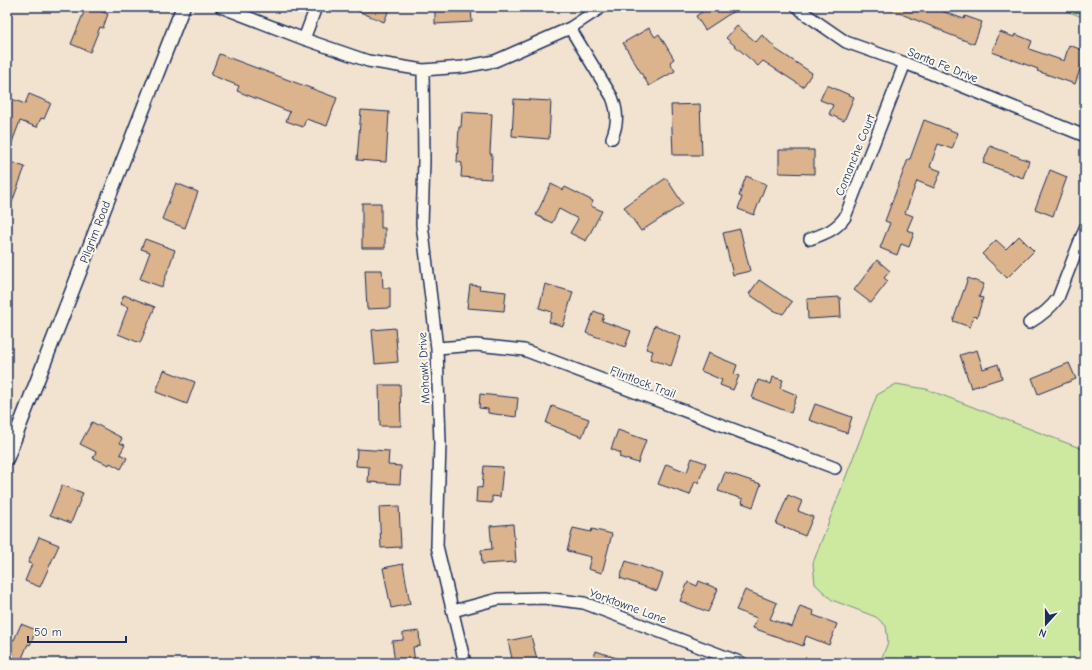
<svg xmlns="http://www.w3.org/2000/svg" width="1092" height="670" font-family="'Comic Neue',sans-serif">
<rect width="100%" height="100%" fill="#f1e3cf"/>
<filter id="ink" filterUnits="userSpaceOnUse"><feTurbulence type="fractalNoise" baseFrequency=".025" numOctaves="2"/><feDisplacementMap in="SourceGraphic" scale="8" xChannelSelector="R" yChannelSelector="G"/><feConvolveMatrix kernelMatrix="1 2 1 2 8 2 1 2 1" color-interpolation-filters="sRGB"/></filter>
<g filter="url(#ink)">
<path fill="#cde89f" stroke="#748c7e" d="M1056,7h29v11z
M896,384l30,5 159,61v213h-205l8,-21 -2,-16 -10,-9 -44,-17 -17,-16 -2,-21 64,-168z"/>
<path fill="#dbb38c" stroke="#1b2f5e" d="M86,7h4l18,7 -5,14 -3,-1 -10,25 -19,-8z
M348,7h42l-6,15z
M435,7h36l1,15 -37,2z
M709,7h31l-35,23 -9,-14z
M884,7h46l34,12 1,-3 17,6 -8,22 -31,-12v-1z
M737,26l19,16 6,-7 13,12 -1,1 38,25 -9,14 -40,-26 -5,5 -32,-28z
M649,28l6,9 4,-3 15,25 -4,3 5,9 -26,15 -26,-43z
M1000,32l14,5 1,-3 17,7 -3,8 35,12 5,-16 16,6v4l-10,29 -38,-13 1,-2 -46,-17z
M219,54l118,44 -10,28 -21,-7 -3,8 -17,-6 4,-9 -53,-21 2,-5 -28,-11z
M827,85l27,12 -10,24 -15,-7 4,-9 -13,-5z
M29,94l22,9 -7,16 -3,-1 -4,9 -17,-6 -12,32h-1v-41l5,-13 13,5z
M514,99l37,2 -2,38 -37,-3z
M700,104l2,51h-29l-2,-50z
M361,110l28,2 -3,50 -29,-2z
M462,112l30,2 -2,40h2l-1,25 -30,-2 1,-14 -5,-1 2,-35h2z
M924,120l34,13 -6,16 -14,-5 -8,23 11,4 -7,17 -17,-7 -12,32 8,3 -6,14 7,3 -5,14 -8,-3 -4,11 -17,-7 10,-25 -5,-2 10,-27 13,-35h2z
M990,146l39,15 -6,17 -40,-15z
M779,150h35v24l-35,-1z
M7,161l18,6 -17,46h-1z
M1050,170l17,7 -14,39 -18,-7z
M746,176l20,8 -12,31 -16,-6 4,-12 -3,-1z
M666,178l17,26 -42,27 -17,-24z
M176,183l22,9 -13,36 -23,-9z
M551,184l12,6 2,-3 28,14 -2,5 11,5 -16,30 -16,-8 8,-14 -19,-10 -7,14 -16,-8z
M362,203h19v25h4v20h-23z
M740,229l10,42 -17,4 -10,-42z
M1019,236l15,15 -27,27 -25,-24 14,-14 10,9z
M145,239l30,11 -13,37 -22,-8 10,-27 -9,-3z
M877,260l13,11 -6,7 4,3 -17,22 -17,-13z
M365,270h17l1,18h7v20l-23,1z
M968,278l16,6 -5,13 4,1 -6,19 -3,-1 -4,11 -17,-6z
M759,280l33,22 -9,12 -11,-4 -23,-16z
M545,284l28,8 -10,34 -14,-4 3,-10 -13,-4z
M470,285l10,1 -1,3 27,3 -2,19 -37,-3z
M124,295l31,12 -15,36 -22,-9 10,-27 -8,-3z
M840,297l1,20 -33,2 -1,-20z
M594,311l10,4 -2,6 29,10 -6,16 -39,-14z
M655,325l26,12 -10,29 -21,-7 3,-8 -7,-2z
M395,328l3,34 -23,2 -3,-34z
M977,350l6,19 15,-5 4,14 -31,10 -11,-33z
M708,353l29,12 -3,9 5,2 -6,14 -13,-5 2,-5 -21,-9z
M1069,363l7,16 -38,15 -6,-16z
M164,370l31,12 -8,22 -31,-12z
M773,377l10,3 -3,8 17,7 -6,18 -39,-15 6,-18 13,4z
M379,385h21l1,41h-21z
M480,394l38,4 -2,19 -28,-4v-4l-9,-1z
M815,404l37,13 -5,16 -38,-13z
M552,406l37,13 -7,18 -36,-14z
M92,422l30,16 -2,5 5,2 -5,9 7,4 -6,11 -11,-6 -1,2 -16,-7 3,-6 -16,-8z
M618,430l28,10 -8,23 -19,-6 2,-4 -10,-4z
M357,449l32,2 -1,14 13,1 -1,18 -32,-2 1,-15 -13,-1z
M692,458l14,5 -8,20 -3,-2 -5,14 -32,-11 8,-20 21,8z
M484,466l19,1 -3,30 -8,-1v7l-16,-1 1,-15 5,1z
M725,472l36,12 -8,23 -11,-4 1,-4 -25,-8z
M62,485l21,8 -12,30 -21,-8z
M788,495l14,6 -4,10 15,6 -8,19 -29,-12z
M399,506l2,41 -20,1 -2,-41z
M513,524l3,38 -34,2 -1,-14 11,-1 -2,-23z
M573,528l18,4 1,-3 20,5 -10,39 -14,-4 3,-12 -24,-6z
M39,537l20,8 -19,42 -15,-6 7,-17 -4,-1z
M626,561l37,13 -6,17 -37,-13z
M403,564l7,40 -19,4 -8,-40z
M699,581l19,8 -10,23 -28,-11 8,-19 9,4z
M745,590l32,13 -7,16 22,8 8,-21 14,5 -1,4 24,9 -8,21 -23,-9 -3,10 -50,-18 4,-10 -21,-8z
M21,624l15,6 -6,15 -2,-1 -8,19h-13v-25l7,2z
M419,631l1,15 -7,1 2,16h-20l-3,-22 11,-1v-7z
M531,636l7,27h-25l-5,-22z
M596,651l29,10 -1,2h-32z"/>
<g fill="none" stroke-linecap="round" stroke-linejoin="round">
<defs>
<path id="minor" d="M221,7l83,32 64,22 55,9 40,-3 32,-6 75,-33 32,-21
M798,7l6,6 42,29 59,21 180,73
M570,28l42,69c6,15 6,26 0,41
M304,39l12,-32
M423,70l1,91 -2,63 15,124 3,95 -3,103 28,117
M810,239c14,-5 26,-9 35,-22l60,-154
M1029,323c12,-7 21,-14 29,-25l27,-70
M437,348l39,-3 48,5 311,118
M453,611l45,-12 46,-1 40,5 158,60"/>
<path id="tertiary" d="M7,458l176,-451"/>
</defs>
<use href="#minor" stroke="#1b2f5e" stroke-width="14"/>
<use href="#tertiary" stroke="#1b2f5e" stroke-width="16"/>
<use href="#minor" stroke="#fbf7ec" stroke-width="11"/>
<use href="#tertiary" stroke="#fbf7ec" stroke-width="13"/>
</g>
</g>
<g text-anchor="middle" dominant-baseline="central" stroke-width="4" stroke-linejoin="round" paint-order="stroke">
<g font-size="12" fill="#1b2f5e" stroke="#fbf7ec">
<text transform="translate(943 65) rotate(22)">Santa Fe Drive</text>
<text transform="translate(855 155) rotate(-68)">Comanche Court</text>
<text transform="translate(95 232) rotate(-69)">Pilgrim Road</text>
<text transform="translate(424 368) rotate(-93)">Mohawk Drive</text>
<text transform="translate(643 382) rotate(21)">Flintlock Trail</text>
<text transform="translate(628 606) rotate(20)">Yorktowne Lane</text>
</g>
</g>
<rect width="1092" height="670" fill="none" stroke="#fbf7ec" stroke-width="24"/>
<rect x="12" y="12" width="1068" height="646" fill="none" stroke="#1b2f5e" stroke-width="1.5" filter="url(#ink)"/>
<g transform="translate(1046 624) rotate(201)" stroke="#fbf7ec" stroke-width="3" paint-order="stroke">
<path d="M0-3L7 15L0 10L-7 15Z" fill="#1b2f5e"/>
<text y="-6" font-size="11" font-weight="bold" text-anchor="middle" fill="#1b2f5e">N</text>
</g>
<path d="M28 636v6h98v-6" fill="none" stroke="#1b2f5e" stroke-width="2"/>
<text x="34" y="636" font-size="12" fill="#1b2f5e" stroke="#fbf7ec" stroke-width="3" paint-order="stroke">50 m</text>
</svg>
